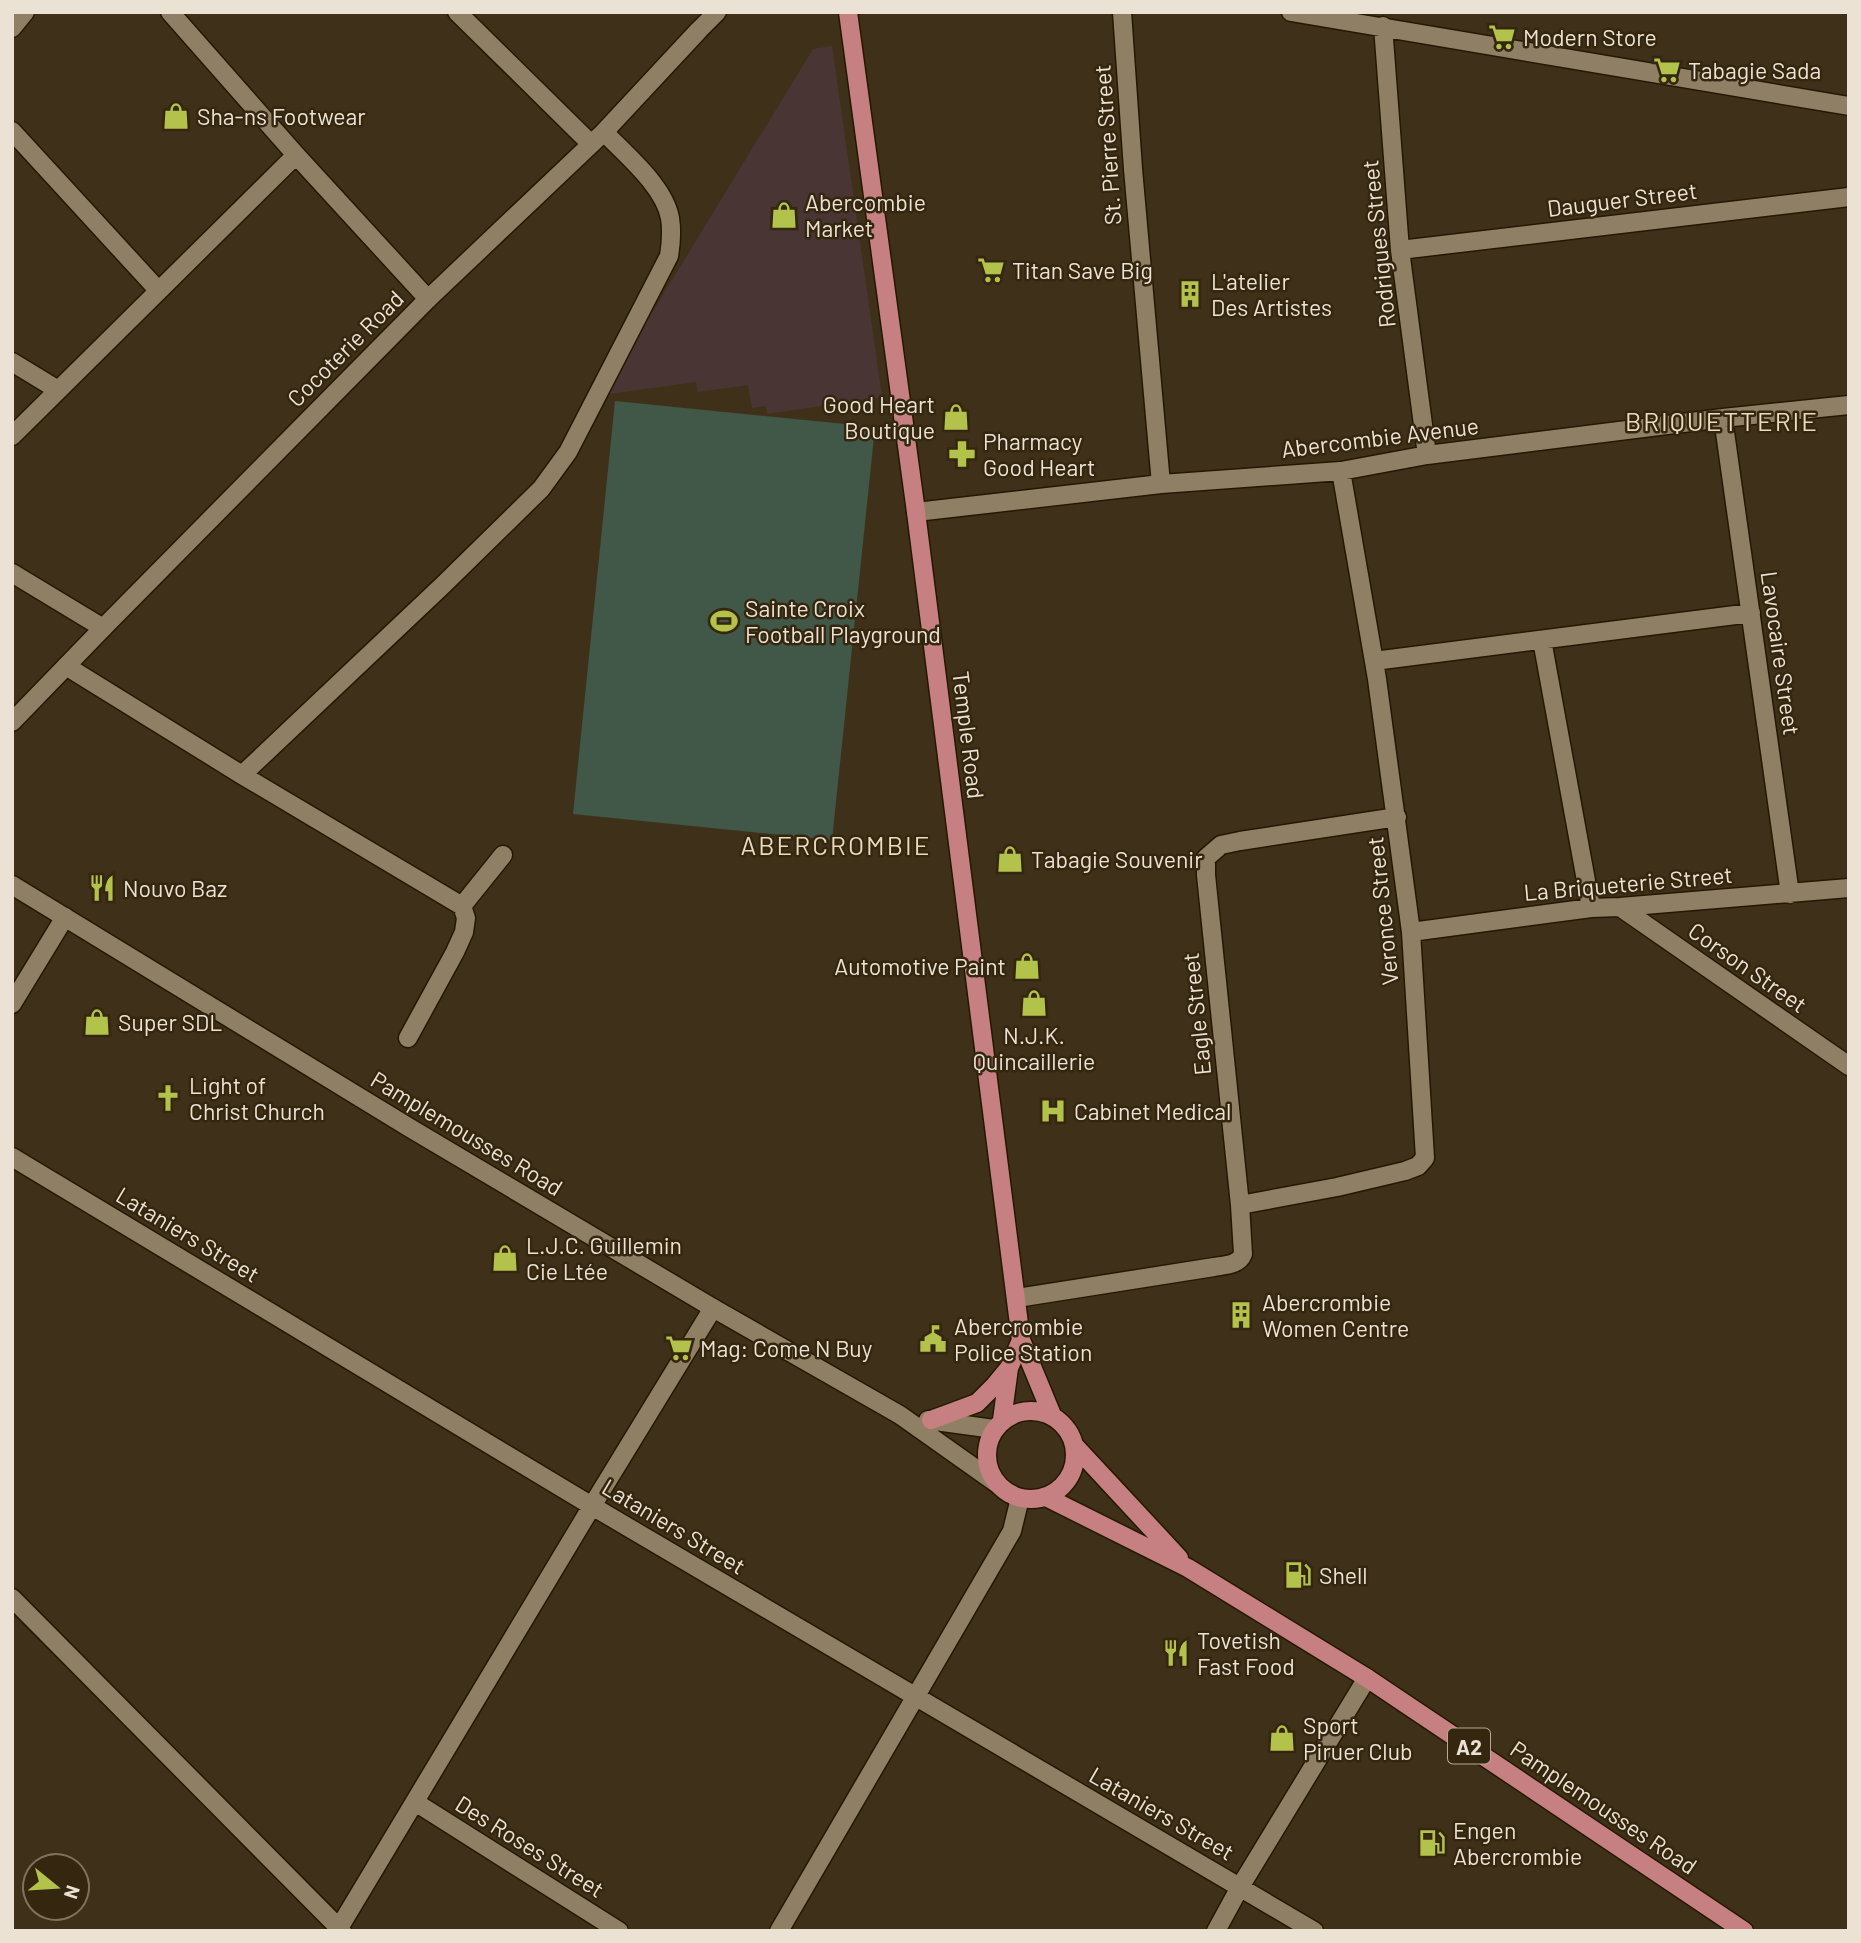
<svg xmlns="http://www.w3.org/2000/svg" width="1861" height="1943" font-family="Barlow,sans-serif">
<rect width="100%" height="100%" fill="#3f3119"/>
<path fill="#4a3535" d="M832,46l50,351 -115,17 -1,-8 -14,2 -4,-23 -50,7 -2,-10 -94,13 211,-346z"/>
<path fill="#415848" d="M615,401l260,26 -43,413 -259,-26z"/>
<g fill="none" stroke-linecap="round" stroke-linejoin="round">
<defs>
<path id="minor" d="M170,12l126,143 132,144
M457,12l134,132
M1122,12l11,157 28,315
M1291,12l558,94
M1383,26l17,224 27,205
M12,28l13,-16
M12,131l146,159
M1400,250l449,-53
M12,362l46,28
M1723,418l67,476
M12,436l284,-281
M916,512l245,-28 180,-13 86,-16 296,-37 126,-13
M12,573l91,55
M1542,640l49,268
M1374,661l377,-48
M66,666l176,109 220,131 4,12 -2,14 -9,20 -47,86
M242,775l200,-189 99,-97 27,-37 101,-196c2,-12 3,-25 1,-38 -6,-32 -44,-63 -66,-86
M462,906l41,-51
M1620,907l229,159
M1411,932l180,-24 29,-1 229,-19
M12,1004l53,-87
M12,1157l580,349 722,425
M1240,1205l97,-18 68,-16 13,-5 7,-8 -14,-226 -34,-253 -36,-208
M1017,1298l197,-31c11,-2 25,-2 29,-13l-3,-49 -34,-330v-17l15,-13 19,-4 157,-24
M12,1598l330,333
M415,1802l204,129
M339,1928l253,-422 121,-198
M779,1931l233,-400 8,-33
M1216,1931l24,-44 127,-209"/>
<path id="tertiary" d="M12,722l91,-94 325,-329 176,-167 95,-102 18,-18"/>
<path id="secondary" d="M12,885l398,243 303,180 187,107 96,68
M928,1420l66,9"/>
<path id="primary" d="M848,12l68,500 105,828 31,75
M987 1455a44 44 0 1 1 88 0a44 44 0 1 1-88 0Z
M931,1420l46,-17 18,-18 14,-17
M1002,1420l7,-52 12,-28
M1075,1446l104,112
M1046,1497l142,71 179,110 377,253"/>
</defs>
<use href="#minor" stroke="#251802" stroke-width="21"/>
<use href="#tertiary" stroke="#251802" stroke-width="21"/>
<use href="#secondary" stroke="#251802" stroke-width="21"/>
<use href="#primary" stroke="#251802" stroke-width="21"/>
<use href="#minor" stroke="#8f7f65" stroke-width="18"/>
<use href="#tertiary" stroke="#8f7f65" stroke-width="18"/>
<use href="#secondary" stroke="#8f7f65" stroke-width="18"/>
<use href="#primary" stroke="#c78081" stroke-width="18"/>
</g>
<defs>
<symbol id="supermarket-bare" viewBox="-9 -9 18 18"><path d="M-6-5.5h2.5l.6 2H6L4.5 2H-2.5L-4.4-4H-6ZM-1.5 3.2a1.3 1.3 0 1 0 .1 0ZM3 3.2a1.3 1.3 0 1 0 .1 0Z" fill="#b3c24b" stroke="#35270f" stroke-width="2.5" paint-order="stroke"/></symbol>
<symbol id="shop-bare" viewBox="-9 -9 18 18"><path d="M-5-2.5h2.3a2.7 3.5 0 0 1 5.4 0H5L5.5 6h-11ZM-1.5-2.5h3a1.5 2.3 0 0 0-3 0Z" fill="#b3c24b" stroke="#35270f" stroke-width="2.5" paint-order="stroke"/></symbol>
<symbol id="building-bare" viewBox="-9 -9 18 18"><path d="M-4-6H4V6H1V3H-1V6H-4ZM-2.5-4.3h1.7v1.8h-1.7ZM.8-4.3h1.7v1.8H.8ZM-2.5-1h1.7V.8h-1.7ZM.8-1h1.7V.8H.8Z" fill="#b3c24b" stroke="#35270f" stroke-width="2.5" paint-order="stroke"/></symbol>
<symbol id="pharmacy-bare" viewBox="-9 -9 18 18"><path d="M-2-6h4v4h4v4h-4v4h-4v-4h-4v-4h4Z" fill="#b3c24b" stroke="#35270f" stroke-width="2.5" paint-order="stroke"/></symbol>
<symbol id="stadium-bare" viewBox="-9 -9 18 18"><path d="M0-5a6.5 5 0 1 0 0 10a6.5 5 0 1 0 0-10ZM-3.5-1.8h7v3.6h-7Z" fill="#b3c24b" stroke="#35270f" stroke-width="2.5" paint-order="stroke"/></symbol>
<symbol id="restaurant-bare" viewBox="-9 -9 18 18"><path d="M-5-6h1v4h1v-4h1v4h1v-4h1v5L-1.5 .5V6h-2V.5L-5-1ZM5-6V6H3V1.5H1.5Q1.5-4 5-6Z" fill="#b3c24b" stroke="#35270f" stroke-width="2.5" paint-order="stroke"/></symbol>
<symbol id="church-bare" viewBox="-9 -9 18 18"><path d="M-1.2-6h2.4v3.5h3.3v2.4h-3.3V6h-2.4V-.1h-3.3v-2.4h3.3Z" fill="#b3c24b" stroke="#35270f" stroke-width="2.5" paint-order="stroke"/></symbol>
<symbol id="hospital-bare" viewBox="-9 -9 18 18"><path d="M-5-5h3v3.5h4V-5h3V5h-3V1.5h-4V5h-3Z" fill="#b3c24b" stroke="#35270f" stroke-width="2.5" paint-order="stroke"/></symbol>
<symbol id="civic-bare" viewBox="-9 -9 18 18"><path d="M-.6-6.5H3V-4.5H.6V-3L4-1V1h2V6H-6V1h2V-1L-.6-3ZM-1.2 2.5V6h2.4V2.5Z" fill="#b3c24b" stroke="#35270f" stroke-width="2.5" paint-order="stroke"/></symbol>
<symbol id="fuel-bare" viewBox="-9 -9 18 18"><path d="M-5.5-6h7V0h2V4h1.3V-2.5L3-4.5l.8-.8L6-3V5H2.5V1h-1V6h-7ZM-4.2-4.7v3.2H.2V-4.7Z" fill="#b3c24b" stroke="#35270f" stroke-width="2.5" paint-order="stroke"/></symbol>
</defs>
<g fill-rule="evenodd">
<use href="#supermarket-bare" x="1483" y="18" width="38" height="38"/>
<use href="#supermarket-bare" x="1648" y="51" width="38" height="38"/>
<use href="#shop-bare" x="157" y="97" width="38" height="38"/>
<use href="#shop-bare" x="765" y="196" width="38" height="38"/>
<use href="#supermarket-bare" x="972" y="251" width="38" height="38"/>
<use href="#building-bare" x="1171" y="275" width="38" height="38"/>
<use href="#shop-bare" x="937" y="398" width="38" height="38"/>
<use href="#pharmacy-bare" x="943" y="435" width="38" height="38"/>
<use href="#stadium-bare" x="705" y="602" width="38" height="38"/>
<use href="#shop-bare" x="991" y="840" width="38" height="38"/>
<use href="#restaurant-bare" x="83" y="869" width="38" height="38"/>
<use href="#shop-bare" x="1008" y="947" width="38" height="38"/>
<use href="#shop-bare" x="1015" y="984" width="38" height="38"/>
<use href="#shop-bare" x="78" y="1003" width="38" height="38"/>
<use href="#church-bare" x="149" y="1079" width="38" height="38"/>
<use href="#hospital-bare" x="1034" y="1092" width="38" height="38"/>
<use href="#shop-bare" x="486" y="1239" width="38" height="38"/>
<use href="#building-bare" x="1222" y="1296" width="38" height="38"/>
<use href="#civic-bare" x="914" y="1320" width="38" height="38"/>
<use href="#supermarket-bare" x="660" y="1329" width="38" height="38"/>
<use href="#fuel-bare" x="1279" y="1556" width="38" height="38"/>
<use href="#restaurant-bare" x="1157" y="1634" width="38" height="38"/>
<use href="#shop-bare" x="1263" y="1719" width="38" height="38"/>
<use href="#fuel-bare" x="1413" y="1824" width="38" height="38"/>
</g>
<g text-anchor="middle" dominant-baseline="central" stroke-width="5" stroke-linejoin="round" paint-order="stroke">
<rect fill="#35270f" stroke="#b4aa99" stroke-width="2" x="1448" y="1728.5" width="42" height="35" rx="5"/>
<g font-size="21" font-weight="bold" fill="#ebe2d4">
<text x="1469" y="1746">A2</text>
</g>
<g font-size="23" fill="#ebe2d4" stroke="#35270f" text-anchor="start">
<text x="1523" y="37">Modern Store</text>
<text x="1688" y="70">Tabagie Sada</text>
<text x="197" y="116">Sha-ns Footwear</text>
<text x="805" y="202">Abercombie<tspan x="805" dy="26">Market</tspan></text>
<text x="1012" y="270">Titan Save Big</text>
<text x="1211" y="281">L'atelier<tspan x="1211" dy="26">Des Artistes</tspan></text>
<text x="935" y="404" text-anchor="end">Good Heart<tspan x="935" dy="26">Boutique</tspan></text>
<text x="983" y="441">Pharmacy<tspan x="983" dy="26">Good Heart</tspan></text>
<text x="745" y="608">Sainte Croix<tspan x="745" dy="26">Football Playground</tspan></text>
<text x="1031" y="859">Tabagie Souvenir</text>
<text x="123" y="888">Nouvo Baz</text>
<text x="1006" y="966" text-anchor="end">Automotive Paint</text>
<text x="118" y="1022">Super SDL</text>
<text x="1034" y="1035" text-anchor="middle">N.J.K.<tspan x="1034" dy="26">Quincaillerie</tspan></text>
<text x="189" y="1085">Light of<tspan x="189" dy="26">Christ Church</tspan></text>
<text x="1074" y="1111">Cabinet Medical</text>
<text x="526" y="1245">L.J.C. Guillemin<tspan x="526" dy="26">Cie Ltée</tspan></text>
<text x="1262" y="1302">Abercrombie<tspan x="1262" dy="26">Women Centre</tspan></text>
<text x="954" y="1326">Abercrombie<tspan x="954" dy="26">Police Station</tspan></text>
<text x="700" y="1348">Mag: Come N Buy</text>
<text x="1319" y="1575">Shell</text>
<text x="1197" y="1640">Tovetish<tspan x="1197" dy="26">Fast Food</tspan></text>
<text x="1303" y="1725">Sport<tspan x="1303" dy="26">Piruer Club</tspan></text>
<text x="1453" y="1830">Engen<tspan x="1453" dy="26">Abercrombie</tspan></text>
</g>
<g font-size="23" fill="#ebe2d4" stroke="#35270f">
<text transform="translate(1107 145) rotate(-94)">St. Pierre Street</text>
<text transform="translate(1622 199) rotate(-7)">Dauguer Street</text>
<text transform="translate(1378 244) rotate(-96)">Rodrigues Street</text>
<text transform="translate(345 348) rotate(-45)">Cocoterie Road</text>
<text transform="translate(1380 437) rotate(-7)">Abercombie Avenue</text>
<text transform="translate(1781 653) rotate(82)">Lavocaire Street</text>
<text transform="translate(969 735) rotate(83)">Temple Road</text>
<text transform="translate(1628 883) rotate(-5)">La Briqueterie Street</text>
<text transform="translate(1382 911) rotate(-96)">Veronce Street</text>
<text transform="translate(1748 967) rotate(35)">Corson Street</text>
<text transform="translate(1196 1014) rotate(-96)">Eagle Street</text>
<text transform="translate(467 1133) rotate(31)">Pamplemousses Road</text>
<text transform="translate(188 1234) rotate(31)">Lataniers Street</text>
<text transform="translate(674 1526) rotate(31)">Lataniers Street</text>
<text transform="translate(1604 1807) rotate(34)">Pamplemousses Road</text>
<text transform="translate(1162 1813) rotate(30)">Lataniers Street</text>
<text transform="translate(530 1846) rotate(32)">Des Roses Street</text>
</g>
<g font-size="26" letter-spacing="2" fill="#ebdabd" stroke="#35270f">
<text x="1722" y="420">BRIQUETTERIE</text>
<text x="836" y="844">ABERCROMBIE</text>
</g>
</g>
<rect width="1861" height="1943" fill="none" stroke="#ebe2d4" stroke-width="28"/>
<g transform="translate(56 1887) rotate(108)"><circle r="33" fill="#35270f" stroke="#7e725e" stroke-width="2"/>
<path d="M0-5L12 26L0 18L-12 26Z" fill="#b3c24b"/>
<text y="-10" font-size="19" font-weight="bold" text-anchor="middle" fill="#ebe2d4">N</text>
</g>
</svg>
